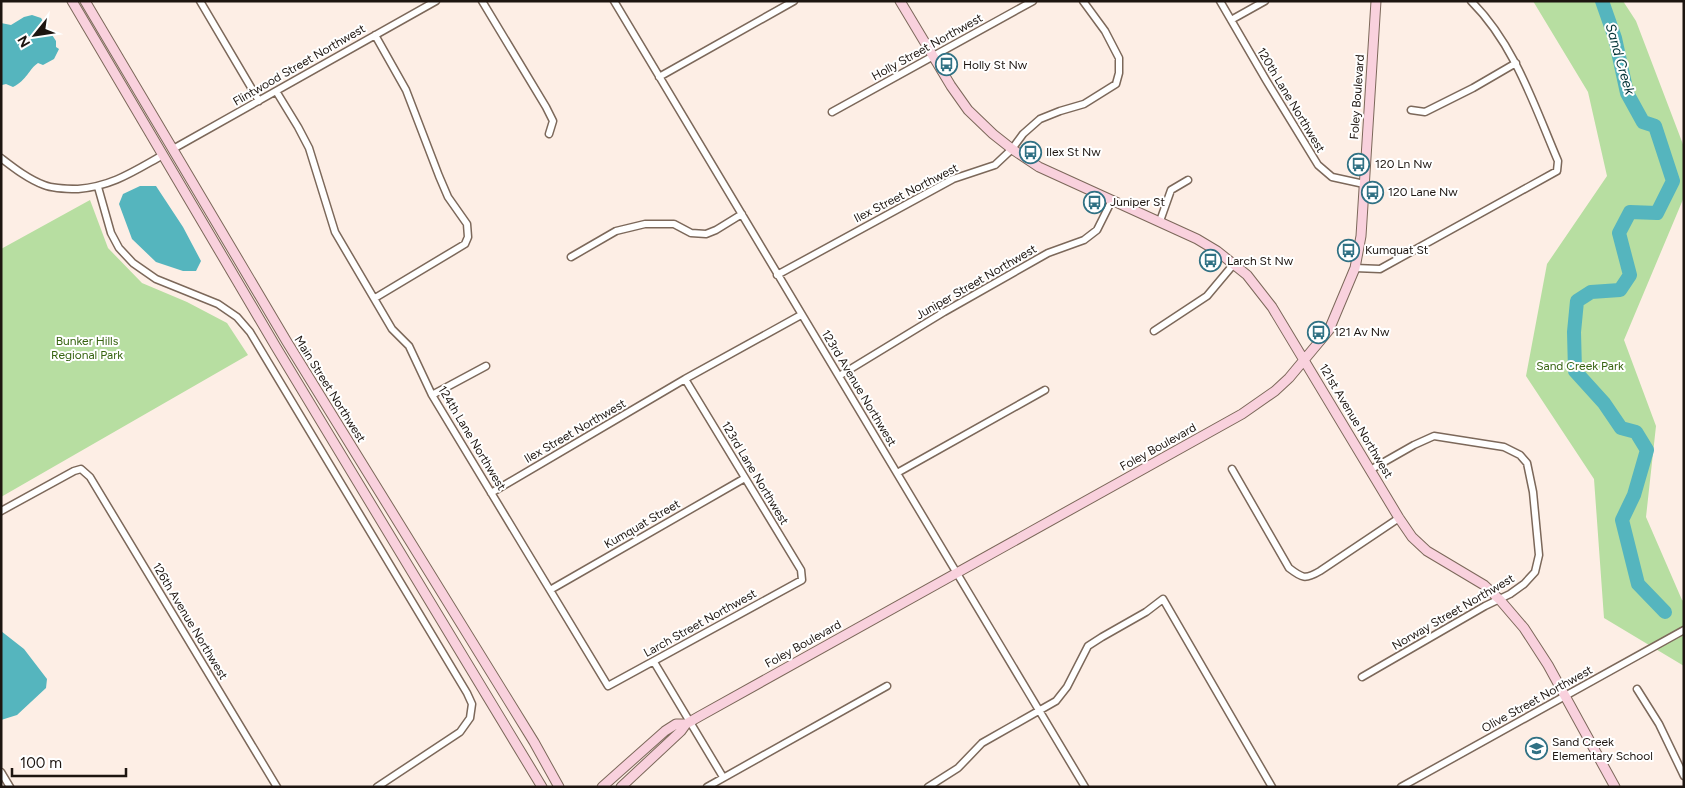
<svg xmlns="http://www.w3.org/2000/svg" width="1685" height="788" font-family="Figtree,sans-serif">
<rect width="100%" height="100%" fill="#fdeee5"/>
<path fill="#b7dea1" d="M1533,1h90l13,20 48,126v50l-60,143 32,86 -10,91 36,83 2,1v65l-80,-48 -10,-139 -68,-103 21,-112 60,-88 -19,-84z
M90,200l18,48 34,35 45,19 40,21 21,32 -247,142v-248z"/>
<path fill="#55b5be" d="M32,15l9,3 15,23v6l3,2 -5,10 -11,6 -5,-2c-9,6 -11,17 -25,24l-7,-3 -4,1 -1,-62 10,2 13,-8z
M140,186h16l27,41 18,34 -5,10h-13l-27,-9 -24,-23 -13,-35 4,-10z
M1,631l23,18 23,30 -1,9 -29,27 -16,5z"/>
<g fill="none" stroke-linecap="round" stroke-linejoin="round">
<path stroke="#55b5be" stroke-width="14" d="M1602,1l13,37 12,55 16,29 12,4 18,55 -16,32 -27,-1 -11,21 11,42 -10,15 -29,2 -14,9 -3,31 1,39 29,32 17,25 15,4 11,18 -13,45 -12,25 16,64 27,28"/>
<defs>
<path id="street" d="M200,1l59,100
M482,1l64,106 7,14 -4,13
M614,1l471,786
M1220,1l46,79 52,85 14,12 32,7
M1231,20l34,-19
M659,77l135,-76
M276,91l22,36 11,21 26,84 57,97 17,17 23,49 176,291 194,-106 -1,-10 -116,-191
M1411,110l14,2 48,-24 43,-25
M832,112l201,-111
M173,149l263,-148
M1,158c13,10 27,21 43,27 10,4 23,4 34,4 35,-3 56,-18 85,-34
M98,187l13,46 8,15 14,15 23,16 62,25 19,13 13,15 217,361 5,11 -2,14 -10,14 -83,55
M1160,221l11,-31 17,-10
M571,257l45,-26 29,-7h29l17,9 15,1 10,-4 26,-16
M1355,268l25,1 177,-98 1,-10c-24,-56 -43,-116 -87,-160
M777,275l176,-96 42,-14 17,-16 11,-15 17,-15 20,-8 24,-7 32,-20 3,-11v-15l-14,-27 -22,-30
M375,298l90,-54 3,-7 -1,-13 -19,-27 -9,-21 -33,-86 -31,-55
M1154,331l53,-35 26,-31
M839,376l105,-64 104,-59 36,-13 13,-10 15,-30
M432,395l54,-29
M1232,469l57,99c13,10 16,12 31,3l79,-53
M897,473l148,-83
M491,493l194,-114 116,-64
M1,511l73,-40 7,-2 9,8 187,310
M550,590l195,-112
M654,662l69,115
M1362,677l123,-71 25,-12 14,-10 11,-12 4,-17 -6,-63 -6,-29 -7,-8 -16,-8 -70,-11 -20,9 -44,25
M1637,689l22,35 25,52
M1,772l9,15
M707,787l180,-101
M928,787l30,-19 24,-25 74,-42 11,-14 21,-41 14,-9 44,-25 17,-13 109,188
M1401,787l283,-157"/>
<path id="secondary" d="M72,1l204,346 266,440
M85,1l202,341 247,400 25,45
M900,1l51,85 17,24 25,24 19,15 27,18 158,72 20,12 30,24 25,32 127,211 13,19 15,14 57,34 16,15 24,28 24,37 67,122
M602,787l63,-56 11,-7h10
M621,787l60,-56 5,-7 14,-8 542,-302 33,-23 14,-13 40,-48 26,-62 6,-32 15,-235"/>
</defs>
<use href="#street" stroke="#7c685a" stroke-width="9"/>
<use href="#secondary" stroke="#7c685a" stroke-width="11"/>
<use href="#street" stroke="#fff" stroke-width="6"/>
<use href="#secondary" stroke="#f9d1dd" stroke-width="9"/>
</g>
<defs>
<symbol id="bus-ring" viewBox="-11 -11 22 22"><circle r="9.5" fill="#fff" stroke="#307184" stroke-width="1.5"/><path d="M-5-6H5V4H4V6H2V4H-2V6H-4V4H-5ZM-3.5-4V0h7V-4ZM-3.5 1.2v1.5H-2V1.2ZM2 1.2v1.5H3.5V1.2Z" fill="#307184"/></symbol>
<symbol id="school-ring" viewBox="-11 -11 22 22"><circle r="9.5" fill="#fff" stroke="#307184" stroke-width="1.5"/><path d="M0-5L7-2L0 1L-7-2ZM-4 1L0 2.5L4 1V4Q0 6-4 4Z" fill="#307184"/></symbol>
</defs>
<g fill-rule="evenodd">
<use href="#bus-ring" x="934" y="52" width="25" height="25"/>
<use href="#bus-ring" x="1018" y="140" width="25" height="25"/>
<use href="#bus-ring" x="1346" y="152" width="25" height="25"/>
<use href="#bus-ring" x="1360" y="180" width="25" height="25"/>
<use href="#bus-ring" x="1082" y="190" width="25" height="25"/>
<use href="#bus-ring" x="1336" y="238" width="25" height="25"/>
<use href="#bus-ring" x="1198" y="248" width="25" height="25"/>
<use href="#bus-ring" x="1306" y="320" width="25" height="25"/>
<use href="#school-ring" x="1524" y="736" width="25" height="25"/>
</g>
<g text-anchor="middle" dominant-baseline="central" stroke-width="4" stroke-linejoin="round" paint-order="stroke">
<g font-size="12" fill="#1d1510" stroke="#fff">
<text transform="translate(927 47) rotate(-29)">Holly Street Northwest</text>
<text transform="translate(299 65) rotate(-30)">Flintwood Street Northwest</text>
<text transform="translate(1357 97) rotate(-86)">Foley Boulevard</text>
<text transform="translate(1291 100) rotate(59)">120th Lane Northwest</text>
<text transform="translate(906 193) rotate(-27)">Ilex Street Northwest</text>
<text transform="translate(976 282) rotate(-30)">Juniper Street Northwest</text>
<text transform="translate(859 388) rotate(59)">123rd Avenue Northwest</text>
<text transform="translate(330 389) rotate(58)">Main Street Northwest</text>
<text transform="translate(1356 421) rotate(59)">121st Avenue Northwest</text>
<text transform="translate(575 431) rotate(-30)">Ilex Street Northwest</text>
<text transform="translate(472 438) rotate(59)">124th Lane Northwest</text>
<text transform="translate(1158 447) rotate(-29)">Foley Boulevard</text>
<text transform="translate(755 473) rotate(59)">123rd Lane Northwest</text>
<text transform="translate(642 524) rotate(-30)">Kumquat Street</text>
<text transform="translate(1453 612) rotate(-30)">Norway Street Northwest</text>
<text transform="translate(190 621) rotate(59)">126th Avenue Northwest</text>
<text transform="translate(700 623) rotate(-29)">Larch Street Northwest</text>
<text transform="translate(803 644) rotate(-29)">Foley Boulevard</text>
<text transform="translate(1537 699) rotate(-29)">Olive Street Northwest</text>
</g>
<g font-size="12" fill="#1d1510" stroke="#fff" text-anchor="start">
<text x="963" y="65">Holly St Nw</text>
<text x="1046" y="152">Ilex St Nw</text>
<text x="1375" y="164">120 Ln Nw</text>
<text x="1388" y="192">120 Lane Nw</text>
<text x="1110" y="202">Juniper St</text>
<text x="1365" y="250">Kumquat St</text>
<text x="1227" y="261">Larch St Nw</text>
<text x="1334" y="332">121 Av Nw</text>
<text x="1552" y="742">Sand Creek<tspan x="1552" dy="14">Elementary School</tspan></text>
</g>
<g font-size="12" fill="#376411" stroke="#fff">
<text x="87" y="341">Bunker Hills<tspan x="87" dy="14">Regional Park</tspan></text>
<text x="1580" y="366">Sand Creek Park</text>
</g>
<g font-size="14" font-style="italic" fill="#023337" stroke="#fff">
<text transform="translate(1620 59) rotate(74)">Sand Creek</text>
</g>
</g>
<rect width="1685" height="788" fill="none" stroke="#1d1510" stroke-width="5"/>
<g transform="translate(35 35) rotate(240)" stroke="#ffffff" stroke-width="4" paint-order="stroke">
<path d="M0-4L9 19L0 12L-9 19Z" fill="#1d1510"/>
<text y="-8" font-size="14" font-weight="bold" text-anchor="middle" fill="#1d1510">N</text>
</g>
<path d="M12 768v8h114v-8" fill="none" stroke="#1d1510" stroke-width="2.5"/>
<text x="20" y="768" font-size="15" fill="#1d1510" stroke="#ffffff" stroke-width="4" paint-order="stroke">100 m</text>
</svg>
